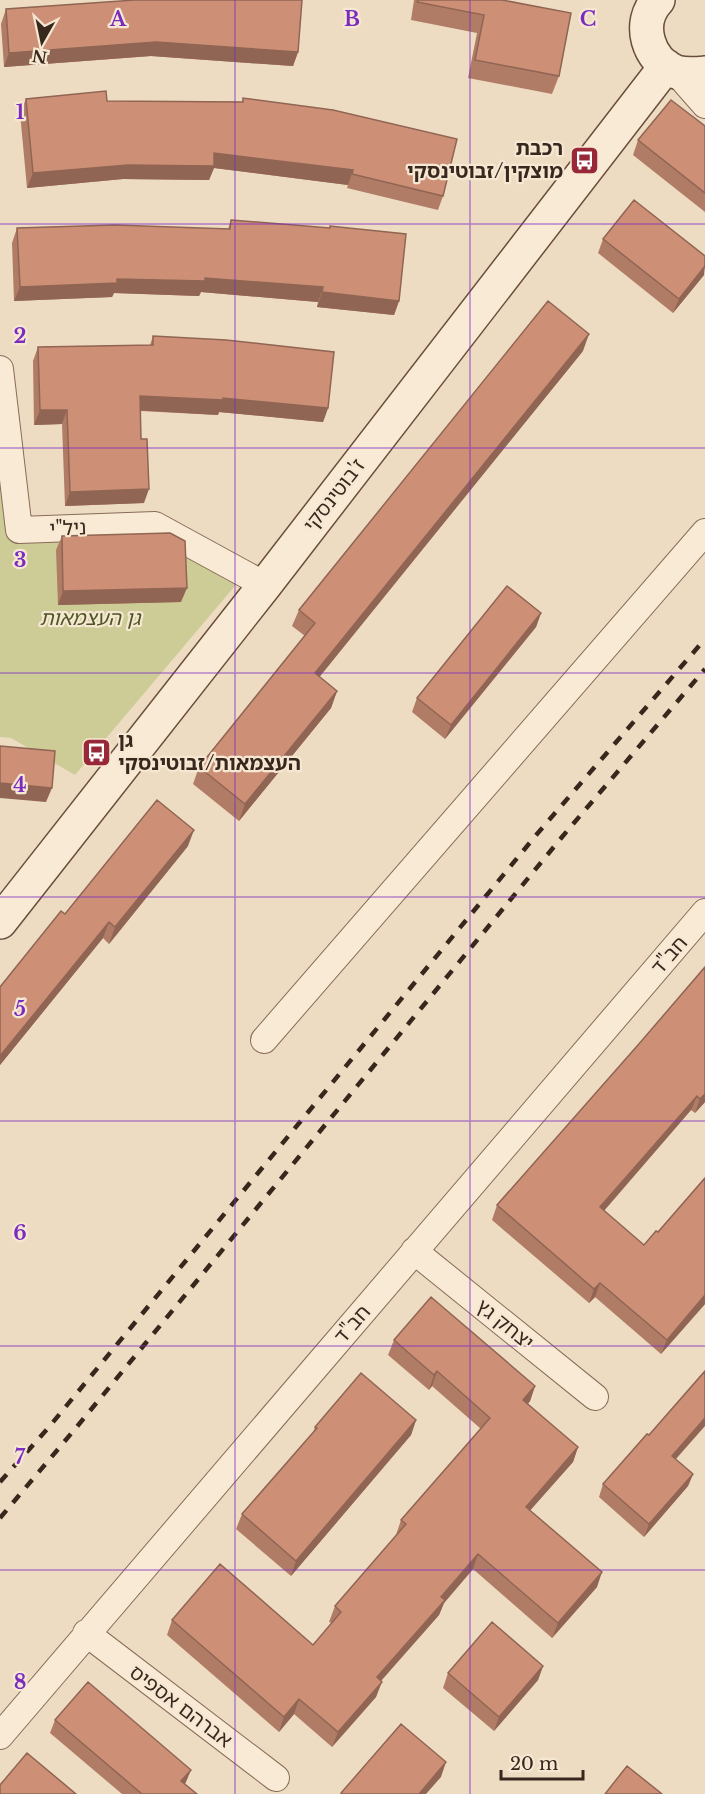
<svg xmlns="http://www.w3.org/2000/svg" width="705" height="1794" font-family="'Libre Baskerville','Noto Sans Hebrew',serif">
<rect width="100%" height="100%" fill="#eedcc2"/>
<path fill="#cdcc96" d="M0,471l19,59 136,-5 90,49 -170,201 -64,-37 -11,-1z"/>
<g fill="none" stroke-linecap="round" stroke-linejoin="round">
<defs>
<path id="street" d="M676,72l29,33
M0,369l19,161 136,-5 110,60
M264,1040l441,-508
M414,1251l181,146
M86,1633l190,145
M0,1736l705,-824"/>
<path id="secondary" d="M658,0c-22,23 -10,61 18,72 10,3 19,2 29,1
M0,922l265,-337 401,-519"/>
</defs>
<use href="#street" stroke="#886c59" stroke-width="28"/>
<use href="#secondary" stroke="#6a4e3c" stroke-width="36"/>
<use href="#street" stroke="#f9ead5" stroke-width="26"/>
<use href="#secondary" stroke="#f9ead5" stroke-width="33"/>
<path stroke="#38271d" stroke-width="4.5" stroke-dasharray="10 10" stroke-linecap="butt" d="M0,1482l49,-55 488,-593 168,-195
M0,1518l75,-89 487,-592 143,-168"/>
</g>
<path fill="#b07c66" d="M414,0h88l57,76 -7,18 -84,-16 9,-45 -66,-13z
M6,9l292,43 -5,14 -142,-10 -147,11 -3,-43z
M243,98l200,98 -5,14 -91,-22 1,-3 -134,-17 -5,12 -86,-1 -96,9 -7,-75 6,-14 81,2 135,1z
M705,126v86l-72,-57 5,-15z
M231,220l98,8 1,-2 69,75 -5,14 -77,-8 1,-5 -117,-10 -2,4 -85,-3 -2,4 -98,4 -2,-58 5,-15 211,1z
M603,239l101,36 -31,38 -75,-60z
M153,336l175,72 -5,14 -104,-10 -1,3 -78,-4 4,92 -79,3 -3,-82 -28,1 -1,-64 5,-14 112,-2z
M583,351l-264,325 18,15 -6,17 -92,113 -46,-37 6,-17 106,-131 -13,-10 7,-16z
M62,536l119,66 -123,3 -2,-55z
M541,613l-5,14 -91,112 -33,-27 5,-14z
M188,846l-79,98 -6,-6 -103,127v-78l65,-73z
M638,1045l67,57 -10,11 -4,-3 -87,101 40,34 14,-13 47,-54v126l-44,50 -66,-57 -6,6 -97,-83 5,-15z
M394,1340l141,46 -5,15 -2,3 50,43 -5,15 -43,48 67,77 -45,51 -79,-69 -29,34 -5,12 -58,66 -5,16 -44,50 -38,-33 -15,18 -112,-97 5,-15 141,25 19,-22 -3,-1 6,-16 62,-71h-1l5,-15 80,-91 -49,-43 -3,4 -41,-35z
M416,1420l-5,15 -120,141 -55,-47 6,-15 71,-81 2,-6z
M676,1459l17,15 -5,12 -44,51 -45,-40 4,-13z
M543,1666l-5,14 -44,51 -51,-43 5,-15z
M55,1720l131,62 -1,2 11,10h-74l-72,-61z"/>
<path fill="#906553" d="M156,42l142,10 -5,14 -142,-10 -147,11 5,-14z
M214,153l139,17 -5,15 -134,-17 -5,12 -86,-1 -96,9 6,-15z
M705,266l-1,9 -31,38 6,-14z
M205,278l118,9 -5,15 -117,-10 -2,4 -85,-3 -2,4 -98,4 6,-14 97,-8z
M322,292l77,9 -5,14 -77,-8z
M589,334l-6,17 -274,339 6,-17z
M140,396l83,2 105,10 -5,14 -104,-10 -1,3 -84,-5z
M40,410h27l-5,14 -28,1z
M149,489l-5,14 -79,3 5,-14z
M187,588l-6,14 -123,3 5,-14z
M541,613l-5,14 -91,112 6,-14z
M337,691l-6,17 -92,113 6,-17z
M0,783l52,5 -6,14 -46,-4z
M194,830l-6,16 -79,98 6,-17z
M109,922l-6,16 -103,127v-9z
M705,1094v8l-10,11 5,-14z
M697,1096l-6,14 -97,112 6,-15z
M600,1283l-5,14 -6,6 5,-14z
M705,1295v9l-44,50 6,-14z
M437,1371l-5,15 -3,4 5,-15z
M535,1386l-5,15 -12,14 5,-15z
M705,1418v8l-37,42 4,-12z
M416,1420l-5,15 -120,141 5,-15z
M578,1447l-5,15 -53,60 6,-15z
M693,1474l-5,12 -44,51 5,-13z
M478,1554l-5,15 -29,34 -5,12 -68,77 6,-15 64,-80z
M602,1572l-5,15 -45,51 6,-15z
M543,1666l-5,14 -44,51 5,-14z
M382,1682l-6,15 -44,50 6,-15z
M299,1699l-5,15 -15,18 5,-15z
M446,1762l-5,15 -15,17h-7z
M191,1770l-5,12 -9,12 4,-13z"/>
<path fill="#cd9077" stroke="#906553" stroke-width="1.5" d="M135,0h167l-4,52 -142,-10 -147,11 -3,-44z
M418,0h84l69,13 -12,63 -84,-16 9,-45 -67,-13z
M106,91l1,10 136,1v-4l90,12 124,29 -14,57 -91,-22 1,-4 -139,-17v13l-86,-1 -95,8 -7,-74z
M671,100l34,26v67l-67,-53z
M634,200l71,56v10l-26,33 -76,-60z
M231,220l99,8v-2l76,8 -7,67 -77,-9 1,-5 -118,-9v3l-88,-2v4l-97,4 -3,-59 98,-3 115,4z
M548,301l41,33 -274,339 22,18 -92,113 -46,-37 116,-144 -16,-13z
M153,336l73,4 108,12 -6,56 -105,-10v2l-83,-4 1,43h6l2,50 -79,3 -3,-82h-27l-2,-63 115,-2z
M170,533l15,8 2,47 -124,3 -1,-55z
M507,586l34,27 -90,112 -34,-27z
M0,746l55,5 -3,37 -52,-5z
M157,800l37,30 -79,97 -6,-5 -109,134v-69l61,-76 4,3z
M705,967v127l-5,5 -3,-3 -97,111 44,38 12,-14 2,1 47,-54v117l-38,45 -67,-57 -6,6 -97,-84 141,-160z
M431,1297l104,89 -12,14 55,47 -52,60 76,65 -44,51 -80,-69 -37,43 4,3 -68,77 5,5 -44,50 -39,-33 -15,18 -112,-97 48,-56 93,81 28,-33 -6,-6 71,-82 -5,-4 89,-102 -53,-47 -3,4 -40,-35z
M705,1371v47l-33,38 21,18 -44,50 -46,-40 44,-50 2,1z
M361,1373l55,47 -120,141 -54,-47 75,-86 -2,-1z
M492,1622l51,44 -44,51 -51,-44z
M88,1682l103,88 -10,11 16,13h-55l-87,-74z
M401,1724l45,38 -27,32h-76l-2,-1z
M27,1753l49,41h-76v-9z
M627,1766l35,28h-57z"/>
<path fill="none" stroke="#7b2cbf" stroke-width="1.5" stroke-opacity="0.55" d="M235,0v1794M470,0v1794M0,224h705M0,448h705M0,673h705M0,897h705M0,1121h705M0,1346h705M0,1570h705"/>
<defs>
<symbol id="bus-square" viewBox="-11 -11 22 22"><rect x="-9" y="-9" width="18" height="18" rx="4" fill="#982837" stroke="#f6e7d2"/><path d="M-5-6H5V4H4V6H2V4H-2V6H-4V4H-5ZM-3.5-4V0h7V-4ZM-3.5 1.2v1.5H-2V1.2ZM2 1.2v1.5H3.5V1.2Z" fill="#fff"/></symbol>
</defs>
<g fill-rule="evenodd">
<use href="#bus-square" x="568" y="144" width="33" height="33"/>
<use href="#bus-square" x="80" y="736" width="33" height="33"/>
</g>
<g text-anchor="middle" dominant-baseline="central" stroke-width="4.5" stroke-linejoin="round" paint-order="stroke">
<g font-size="20" font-weight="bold" fill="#38271d" stroke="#f6e7d2" text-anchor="end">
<text x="563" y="148">רכבת<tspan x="563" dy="23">מוצקין/זבוטינסקי</tspan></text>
<text x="118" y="740" text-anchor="start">גן<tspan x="118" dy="23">העצמאות/זבוטינסקי</tspan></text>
</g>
<g font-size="20" fill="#38271d" stroke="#f6e7d2">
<text transform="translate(334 495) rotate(-52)">ז'בוטינסקי</text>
<text transform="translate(68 528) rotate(-2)">ניל"י</text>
<text transform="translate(669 955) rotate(-49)">חב"ד</text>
<text transform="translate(352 1324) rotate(-49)">חב"ד</text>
<text transform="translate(505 1324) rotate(39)">יצחק גץ</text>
<text transform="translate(181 1706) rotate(37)">אברהם אספיס</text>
</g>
<g font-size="20" font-style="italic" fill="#4e5524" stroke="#f6e7d2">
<text x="90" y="618">גן העצמאות</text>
</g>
</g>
<g font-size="20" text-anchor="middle" font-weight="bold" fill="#7b2cbf" stroke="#f6e7d2" stroke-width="4.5" stroke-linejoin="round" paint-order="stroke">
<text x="118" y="26">A</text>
<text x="352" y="26">B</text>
<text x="588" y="26">C</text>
<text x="20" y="119">1</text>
<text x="20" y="343">2</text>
<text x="20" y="567">3</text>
<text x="20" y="792">4</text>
<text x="20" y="1016">5</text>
<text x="20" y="1240">6</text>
<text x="20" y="1464">7</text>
<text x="20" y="1689">8</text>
</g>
<g transform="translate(42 42) rotate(189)" stroke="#f6e7d2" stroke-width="4.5" paint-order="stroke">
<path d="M0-4.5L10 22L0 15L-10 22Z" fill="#38271d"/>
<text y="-9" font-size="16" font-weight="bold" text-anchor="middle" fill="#38271d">N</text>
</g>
<path d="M501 1770v9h82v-9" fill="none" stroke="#38271d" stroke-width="3"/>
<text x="510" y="1770" font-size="18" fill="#38271d" stroke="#f6e7d2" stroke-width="4.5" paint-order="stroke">20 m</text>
</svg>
